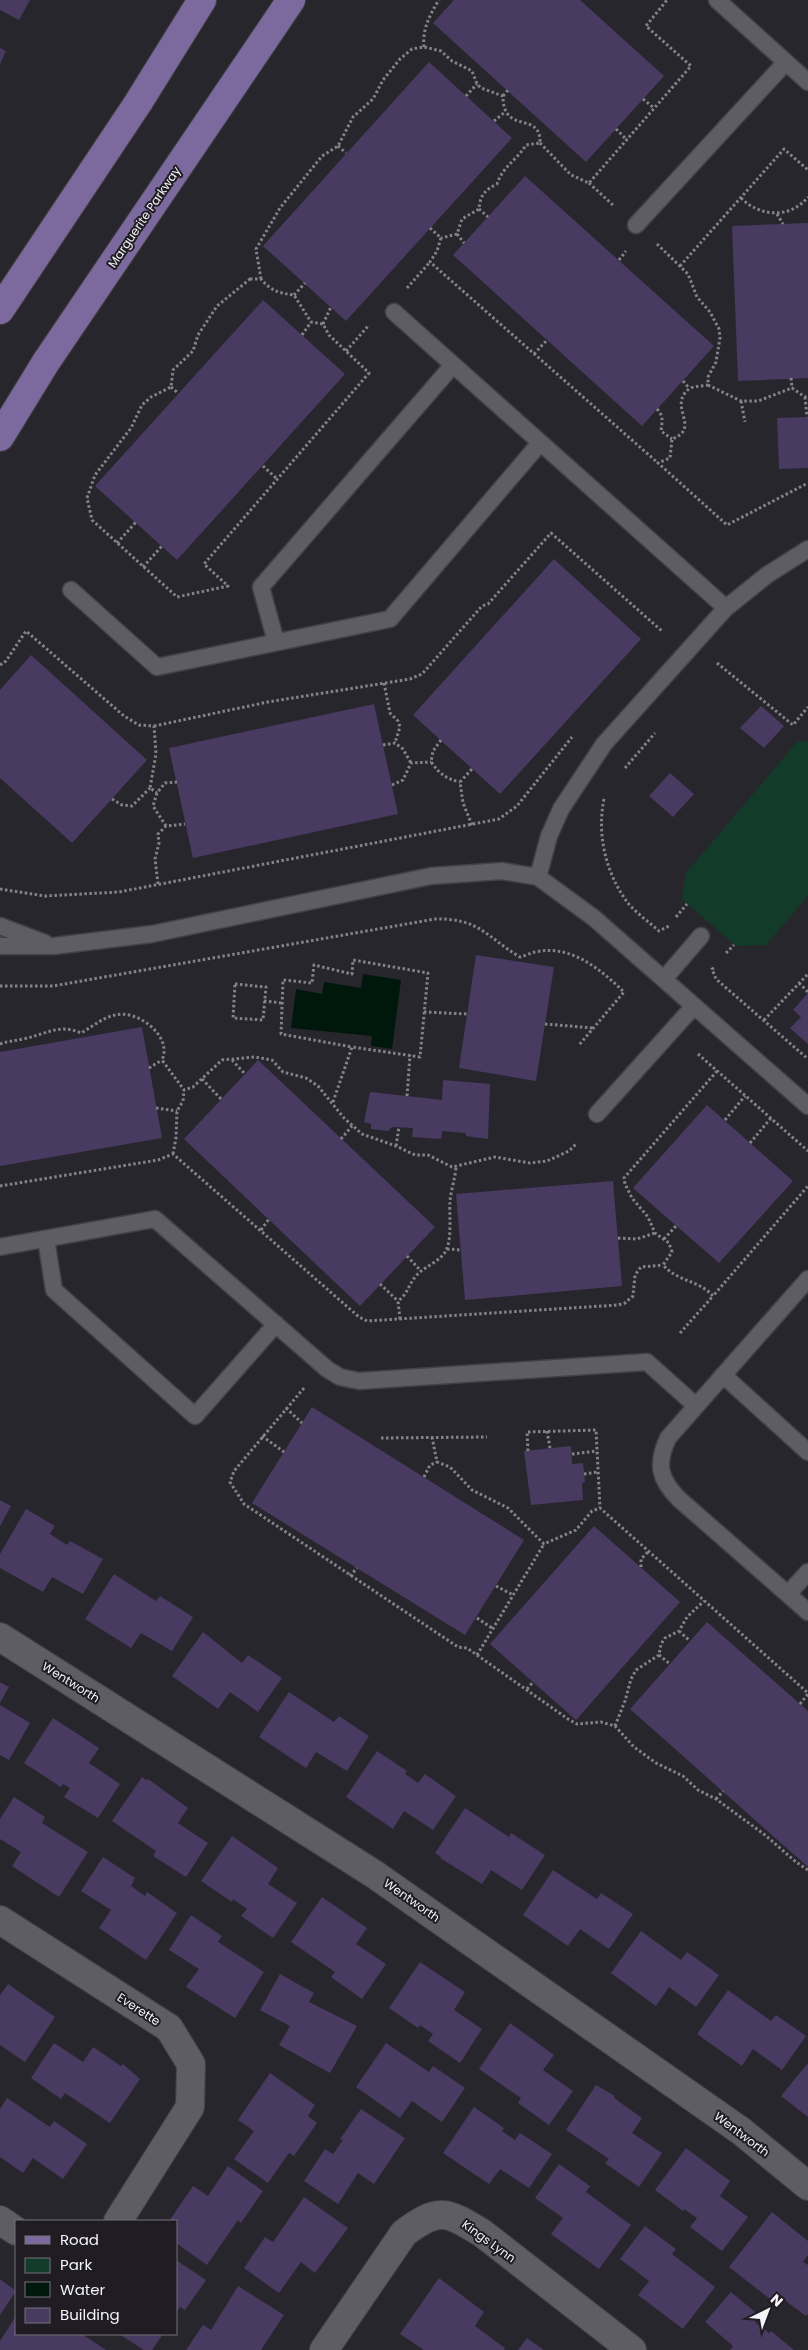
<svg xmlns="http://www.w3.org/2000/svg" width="808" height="2350" font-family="Poppins,sans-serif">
<rect width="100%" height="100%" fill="#28262d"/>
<path fill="#123b2a" d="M808,741v155l-42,49 -30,1 -54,-47 4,-26 111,-131z"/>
<path fill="#00170c" d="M363,974l38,6 -9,69 -21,-3 1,-10 -81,-8 5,-39 26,5 2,-12 37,6z"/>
<path fill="#483a60" d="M0,0h30l-11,20 -19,-10z
M454,0h126l84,76 -78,86 -153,-139z
M0,48l6,3 -6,13z
M429,62l83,76 -166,183 -83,-75z
M525,176l189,170 -72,80 -189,-171z
M808,223v155l-70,3 -6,-155z
M263,300l82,74 -168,186 -82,-74z
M808,417v51l-29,1 -2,-51z
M554,559l87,80 -141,155 -87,-79z
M31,655l116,105 -75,83 -72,-65v-88z
M374,704l24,110 -205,44 -24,-110z
M761,706l23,20 -20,22 -24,-20z
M670,773l24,21 -21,23 -24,-21z
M476,955l78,12 -18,114 -77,-13z
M808,993v51l-18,-16 11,-11 -8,-7z
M142,1027l20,111 -162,28v-114z
M258,1060l177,167 -75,79 -176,-167z
M443,1080l47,4 -2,55 -22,-3v-3l-24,-2 -1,8 -29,-2 1,-9 -21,-1 -4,4 -17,-2v-5l-7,-2 6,-30 72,8z
M707,1105l86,76 -74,82 -86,-75z
M613,1181l9,105 -157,14 -9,-106z
M312,1407l212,133 -59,95 -213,-132z
M571,1446l1,18 11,-1 2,19 -3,1 1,17 -52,5 -7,-54z
M0,1500l11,6 -11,20z
M26,1509l29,17 -5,8 17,11 3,-4 33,18 -20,35 -31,-17 -9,15 -43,-24v-14z
M594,1526l86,76 -104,118 -86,-76z
M114,1574l42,27 4,-5 33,21 -21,34 -31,-18 -10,15 -46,-29z
M707,1622l101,89v156l-178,-158z
M203,1632l39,31 6,-8 34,23 -24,34 -28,-20 -12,17 -46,-33z
M0,1682l9,5 -9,16z
M289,1692l45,30 5,-6 30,20 -22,35 -31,-19 -10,16 -47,-31z
M0,1705l30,18 -21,37 -9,-5z
M53,1718l46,30 -10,15 31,21 -22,34 -34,-21 6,-9 -7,-4 -2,3 -37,-24z
M377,1751l30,20 -2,3 13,9 7,-9 31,22 -23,34 -29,-19 -11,18 -47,-32z
M142,1777l4,3 2,-1 40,29 -10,15 30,20 -22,34 -33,-21 3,-5 -44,-30z
M14,1797l31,20 -3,6 46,29 -29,45 -47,-31 9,-14 -21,-13v-20z
M465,1808l44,29 2,-4 34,22 -23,35 -31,-20 -9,14 -42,-26 1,-1 -6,-4z
M232,1836l46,32 -10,16 29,19 -24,35 -32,-22 6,-7 -14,-10 -1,3 -31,-21z
M103,1857l32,21 -4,8 14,10 2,-4 30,21 -31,47 -47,-32 12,-18 -30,-19z
M553,1870l44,29 4,-6 32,21 -24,35 -29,-20 -12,17 -45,-31z
M322,1897l45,31 -11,16 30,20 -24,35 -31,-22 4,-5 -44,-30z
M191,1915l31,21 -4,6 46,30 -29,46 -49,-31 13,-18 -30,-19z
M641,1931l40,29 6,-8 32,23 -23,32 -27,-20 -13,19 -45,-33z
M420,1962l45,30 -11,18 28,19 -22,34 -32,-22 5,-7 -13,-9 -2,3 -29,-20z
M280,1974l34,19 -5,9 48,24 -27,47 -51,-28 11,-19 -30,-16z
M8,1984l47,33 -30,45 -25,-17v-50z
M728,1990l43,31 5,-6 30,21 -24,34 -29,-21 -11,17 -45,-32z
M510,2023l44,32 -11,15 30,21 -24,34 -31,-22 3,-5 -42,-29z
M54,2043l29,19 10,-15 28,19 2,-2 17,15 -30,44 -45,-30 -4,6 -30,-21z
M386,2043l43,29 4,-6 32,22 -23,34 -30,-21 -12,17 -44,-31z
M808,2063v54l-27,-21z
M270,2073l45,32 -7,11 9,7 -23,33 -5,-3 -21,30 -34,-24 20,-28 -16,-11z
M596,2085l19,11 -1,2 28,20 -10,15 30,20 -23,34 -34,-24 4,-4 -43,-29z
M7,2098l43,29 4,-6 33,23 -24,35 -30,-21 -10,15 -23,-16v-48z
M474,2107l30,21 -2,3 13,9 5,-7 32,21 -23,34 -29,-19 -11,15 -46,-31z
M361,2109l44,29 -31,46 -16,-11 -20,31 -34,-23 21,-32 8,5 10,-14 -3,-1z
M686,2148l44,33 -10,15 28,21 -26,34 -32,-24 7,-9 -13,-9 -1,2 -28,-21z
M559,2164l31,22 -4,6 45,33 -32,44 -48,-35 12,-16 -28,-20z
M228,2166l35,25 -22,32 -3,-3 -31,45 -31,-22v-22h-7l24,-35 15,10z
M304,2197l44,31 -33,45 -14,-11 -22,31 -35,-25 21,-31 8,5z
M772,2212l36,29v14l-5,7 5,3v49l-2,2 -31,-23 -5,6 -41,-32z
M645,2226l31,23 -4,5 43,33 -32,42 -45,-34 11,-14 -29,-22z
M176,2260l30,20 -21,30 -5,-3 -4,6z
M439,2278l45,34 -9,14 30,22 -1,2h-80l-24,-16z
M0,2279l16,12 -16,24z
M238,2286l46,29 -23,35h-75l17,-25 8,5z
M731,2292l29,24 -5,6 14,11 2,-2 23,19h-64l3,-4 -28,-24z
M16,2316v18h66l24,16h-106v-9z
M119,2334h44l-11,16h-8z
M527,2338l17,12h-26z"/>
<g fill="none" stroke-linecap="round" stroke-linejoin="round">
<defs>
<path id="service" d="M717,0l91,82
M636,225l150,-163
M394,312l332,296
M71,590l86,77 233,-48 150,-176
M276,642l-15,-55 192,-222
M538,877l11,-41 12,-27 43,-65 122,-136 41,-33 41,-26
M0,926l45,17
M0,946h54l98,-12 279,-58 71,-5 36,6 56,41 214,188
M664,979l37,-43
M597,1114l97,-108
M46,1239l8,51 141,126 81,-92
M0,1247l155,-28 172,150 13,8 19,4 288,-19 48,43
M808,1279l-140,159c-12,26 -9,41 11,61l129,113
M723,1375l85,77
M788,1594l20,-22"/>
<path id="minor" d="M0,1637l374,237 367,257 67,55
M0,1920l169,108 22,36 -1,43 -72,114
M0,2220l16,11
M324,2350l80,-117c35,-26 42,-22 78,0l150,117"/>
<path id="primary" d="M0,310l138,-207 64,-103
M0,437l46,-75 245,-362"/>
</defs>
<use href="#service" stroke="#434147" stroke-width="19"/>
<use href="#minor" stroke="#434147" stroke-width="30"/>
<use href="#primary" stroke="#434147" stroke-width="30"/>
<path stroke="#858389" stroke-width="3" stroke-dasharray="2.5 2.5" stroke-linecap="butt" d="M424,47c-2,-17 6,-33 15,-47
M466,96l11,-12
M503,96l5,-6
M643,99l11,9
M494,121l11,-9
M616,129l11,11
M540,143l31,32 18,8 102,-117 -45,-40 21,-26
M338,146l8,7
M589,183l25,23
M741,198c19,19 49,21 67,-1
M479,209l9,8
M777,214l6,10
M430,228l11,10
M457,234l7,9
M441,238l-4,13 -7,11 228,201
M657,244l31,30 9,23 13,15 9,17 1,9 -4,24 -8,15v8c-5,1 -15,1 -19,4 -22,17 13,39 -17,50l-2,19 -12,5 69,62 81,-42
M619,260l7,-9
M680,266l104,-117 24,21
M250,279h11c10,12 18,14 33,16l17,27 12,2 6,11 40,38 -165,191 24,22 -51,11 -85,-77 -5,-22 8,-23 36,-47 11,-23 9,-8 20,-10 2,-17 20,-19 5,-16 19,-29z
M261,279l-5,-30 24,-41 42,-52 16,-10 15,-29 20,-18 10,-19 17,-21 12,-10 12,-2 17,4 11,10 20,10 5,13 4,4 22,8c0,40 38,14 37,47l-14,2c-10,16 -23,21 -29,39 -12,6 -17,11 -18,25l-17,10 -5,15 -16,4
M407,288l23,-26
M294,295l11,-12
M323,324l8,-17
M302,335l9,-13
M346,351l23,-26
M534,354l13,-14
M791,378l1,10
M683,381l6,7
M708,385l33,16h17l34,-13 13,9 3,-1
M171,387l7,6
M805,397l2,20
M741,401l4,21
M657,409c7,7 5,13 4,22l11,8
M263,466l14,13
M117,543l19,-21
M143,567l19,-21
M717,663l76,62 15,-18
M0,665l6,-4 20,-30 98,85 15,9 15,1 2,28 -6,34 7,5
M384,683l6,30 8,8 2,6 -5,16
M154,726l114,-24 142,-23 12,-5 60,-68 6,-2 63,-71 112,99
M441,740l-8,11 -2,11c9,12 15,17 29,20
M383,745l12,-2 8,6 8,14
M625,768l30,-35
M392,785l11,-5 8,-17 20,-1
M112,799l10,6 10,1 18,-18
M604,799c-7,34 1,71 21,100 8,12 23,22 34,32l10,-5
M472,825l-9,-22 -3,-21 12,-13
M166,826l-13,-20 4,-13 8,-10 12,-1
M158,884l-3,-25 4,-16 -1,-9 8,-8 19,-2
M0,889l45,7 74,-4 380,-73 18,-13 55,-69
M676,917l11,-13
M726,953l8,-8
M714,968l-2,1 4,10 92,80
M799,983l9,9
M235,984l31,3 -3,33 -30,-2z
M0,986h53l382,-67c45,-1 51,18 85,38 5,-1 10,-4 15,-5 36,-8 65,17 89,40l-45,53
M264,1001l18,2
M424,1012l43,2
M764,1020l44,-46
M545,1024l48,4
M0,1044c8,-3 14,-3 23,-5 21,-4 36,-16 58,-6 11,-6 21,-15 34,-18 22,-6 58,21 47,45l22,30 9,-3 29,-27 33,-3 17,3 11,12 23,6 12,8 26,32 18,16 34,12 19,9h13l24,12 43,-10 35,6 17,-2 22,-10 7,-7
M698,1054l110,97
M232,1060l13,14
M149,1068l13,-8
M717,1071l-93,107 1,6 7,14 16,19 7,16 14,10 3,9 -9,13c15,17 36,15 50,31l95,-110
M202,1079l19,20
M407,1096l3,-41
M333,1102l19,-55 -71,-13 2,-54 29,3 2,-18 38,9 1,-14 75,13 -8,84 -68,-10
M156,1108l21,3
M725,1120l20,-24
M341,1139l11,-13
M750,1143l21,-25
M396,1146l3,-19
M173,1154l3,-16 1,-27 6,-10 1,-11
M0,1186l158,-26 15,-6 186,163 8,4 251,-16 7,-2 8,-7 2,-21 6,-8 22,-2
M261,1230l8,-11
M618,1238l19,1 18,-6
M664,1239l12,-13
M447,1249l14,1
M407,1256l14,15
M380,1284l18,17
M400,1319l-2,-18c10,-7 10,-16 18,-25 8,-10 27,-15 31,-28 5,-13 2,-34 3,-47 1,-11 5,-22 6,-34
M680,1333l33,-37
M304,1388l-70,83 -4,11 14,22 214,143 9,1 101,71 9,5 24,-2 14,4 19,21 22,16 27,13 15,14 18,9 49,36 31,27 12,8
M286,1408l16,15
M547,1431l3,17
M262,1436l22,16
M432,1437l5,25 13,5 22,23 36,18 36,36 32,-14 16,-19 8,-3 208,185
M381,1438l106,-1
M528,1451l-1,-19 69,-2 4,78
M572,1454l25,-3
M584,1474l14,-2
M424,1477l6,-12 7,-3
M641,1567v-8l7,-7
M350,1576l7,-8
M496,1586l17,9
M477,1618l15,10
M679,1631l11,10
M477,1655l67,-111
M659,1655l11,9
M527,1689l6,-7
M800,1704l8,-10
M615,1726l10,-25 6,-22 5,-9 23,-15 2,-11 4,-6 14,-7 8,-14 17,-16
M716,1799l7,-8"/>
<use href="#service" stroke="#5e5c64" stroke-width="16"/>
<use href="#minor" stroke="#5e5c64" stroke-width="28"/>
<use href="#primary" stroke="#7c699d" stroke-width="28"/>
</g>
<g text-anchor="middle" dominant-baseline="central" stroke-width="4" stroke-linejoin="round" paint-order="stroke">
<g font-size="12" fill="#f5f4f8" stroke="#1f1c23">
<text transform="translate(144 217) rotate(-56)">Marguerite Parkway</text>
<text transform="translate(71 1682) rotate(32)">Wentworth</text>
<text transform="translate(412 1900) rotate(35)">Wentworth</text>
<text transform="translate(139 2009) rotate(33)">Everette</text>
<text transform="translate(742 2134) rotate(37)">Wentworth</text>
<text transform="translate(489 2241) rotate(36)">Kings Lynn</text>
</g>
</g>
<rect x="15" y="2220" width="162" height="115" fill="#1f1c23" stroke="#757278"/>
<rect x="25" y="2236" width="25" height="8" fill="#7c699d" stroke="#757278"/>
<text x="60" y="2245" font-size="15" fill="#f5f4f8">Road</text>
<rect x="25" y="2258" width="25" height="15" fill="#123b2a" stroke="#757278"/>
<text x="60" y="2270" font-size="15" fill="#f5f4f8">Park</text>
<rect x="25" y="2282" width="25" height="15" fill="#00170c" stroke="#757278"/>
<text x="60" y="2295" font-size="15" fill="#f5f4f8">Water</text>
<rect x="25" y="2308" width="25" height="15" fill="#483a60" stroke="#757278"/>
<text x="60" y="2320" font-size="15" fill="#f5f4f8">Building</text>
<g transform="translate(768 2310) rotate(42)" stroke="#1f1c23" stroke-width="4" paint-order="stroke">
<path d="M0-4L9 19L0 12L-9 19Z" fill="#f5f4f8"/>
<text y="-8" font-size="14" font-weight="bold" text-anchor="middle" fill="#f5f4f8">N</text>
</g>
</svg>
